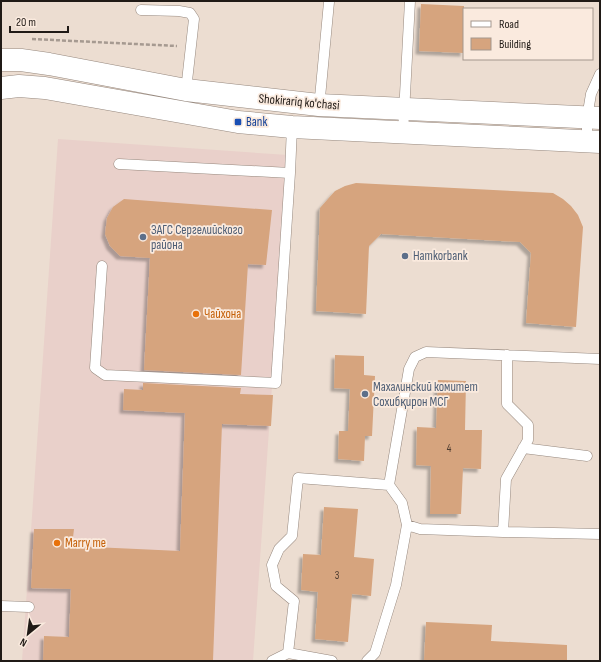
<svg xmlns="http://www.w3.org/2000/svg" width="601" height="662" font-family="'Sofia Sans Condensed',sans-serif">
<defs>
<filter id="shadow"><feDropShadow dx="-3.5" dy="3.5" stdDeviation="1" flood-color="#0004"/></filter>
</defs>
<rect width="100%" height="100%" fill="#ecddd1"/>
<path fill="#e9d0ca" d="M58,139l230,16 -35,506h-231z"/>
<path fill="#d6a47e" filter="url(#shadow)" d="M421,4l43,2v47l-45,-2z
M356,183l197,10 10,6 8,7 7,9 5,12 -7,100 -50,-4 5,-70 -11,-11 -139,-8 -12,12 -3,68 -50,-3 4,-103 15,-17 10,-5z
M124,199l148,11 -6,55 -18,-1 -7,111 -97,-5 6,-112 -30,-2 -10,-10 -5,-12 2,-16 6,-11z
M335,355l29,1v19l11,1 -3,60h-7l-1,25 -26,-2 1,-28h9l2,-42 -16,-1z
M438,380l28,1 -1,49h17l-1,39 -18,-1 -2,46h-31l1,-48 -15,-1 1,-38 19,1z
M143,383l98,5 -1,6 33,1 -2,31 -49,-2 -9,237h-170l1,-25 25,1 2,-48 -40,-1 3,-59h40l-2,17 108,5 5,-138 -62,-3 1,-21 19,1z
M324,507l34,2 -4,48 20,2 -3,37 -19,-2 -4,48 -33,-3 3,-47 -17,-2 2,-36 18,1z
M426,622l66,3 -1,16 76,4v16h-143z"/>
<g fill="none" stroke-linecap="round" stroke-linejoin="round">
<defs>
<path id="lane" d="M141,10l38,1 11,2 4,6 -8,71
M319,108l10,-106
M403,132l7,-131
M587,141v-23l4,-24 9,-20
M119,164l171,9
M102,266l-7,102 10,7 171,8 14,-210 2,-46
M507,355v49l21,21v15l-22,39 -3,53 97,2
M523,448l64,8
M389,485l20,-116 6,-12 11,-5 174,7
M1,606l28,1
M288,653l44,8
M272,661l16,-8 6,-52 -18,-15 -4,-21 7,-16 13,-13 6,-58 91,7 13,18 5,22 13,4 83,3
M367,661l8,-8 21,-68 11,-60"/>
<path id="secondary" d="M1,60h20l28,4 137,26 133,15 281,13
M1,88l18,-2 26,2 193,34 54,5 308,15"/>
</defs>
<use href="#lane" stroke="#96887e" stroke-width="11"/>
<use href="#secondary" stroke="#96887e" stroke-width="23"/>
<path stroke="#a69a91" stroke-width="2.5" stroke-dasharray="4 2" stroke-linecap="butt" d="M32,39l145,7"/>
<use href="#lane" stroke="#fff" stroke-width="10"/>
<use href="#secondary" stroke="#fff" stroke-width="22"/>
</g>
<rect fill="#1a4fb4" stroke="#faeade" stroke-width="1.5" x="234" y="118" width="8" height="8" rx="2"/>
<g fill="#5c6f8a" stroke="#faeade" stroke-width="1.5">
<circle cx="143" cy="237" r="4"/>
<circle cx="405" cy="256" r="4"/>
<circle cx="365" cy="394" r="4"/>
</g>
<g fill="#e8710a" stroke="#faeade" stroke-width="1.5">
<circle cx="196" cy="314" r="4"/>
<circle cx="57" cy="543" r="4"/>
</g>
<g text-anchor="middle" dominant-baseline="central" stroke-width="3.5" stroke-linejoin="round" paint-order="stroke">
<g font-size="11" fill="#4e3c30">
<text x="449" y="448">4</text>
<text x="337" y="575">3</text>
</g>
<g font-size="13" fill="#201a16" stroke="#faeade">
<text transform="translate(299 102) rotate(5)">Shokirariq ko'chasi</text>
</g>
<g font-size="13" fill="#164399" stroke="#faeade" text-anchor="start">
<text x="246" y="122">Bank</text>
</g>
<g font-size="13" fill="#4e5e75" stroke="#faeade" text-anchor="start">
<text x="151" y="230">ЗАГС Сергелийского<tspan x="151" dy="15">района</tspan></text>
<text x="413" y="256">Hamkorbank</text>
<text x="373" y="387">Махалинский комитет<tspan x="373" dy="15">Сохибқирон МСГ</tspan></text>
</g>
<g font-size="13" fill="#c56008" stroke="#faeade" text-anchor="start">
<text x="204" y="314">Чайхона</text>
<text x="65" y="543">Marry me</text>
</g>
</g>
<rect width="601" height="662" fill="none" stroke="#201a16" stroke-width="4"/>
<rect x="463" y="8" width="130" height="52" fill="#faeade" stroke="#a3978e"/>
<rect x="471" y="21" width="20" height="6" fill="#ffffff" stroke="#a3978e"/>
<text x="499" y="28" font-size="12" fill="#201a16">Road</text>
<rect x="471" y="38" width="20" height="12" fill="#d6a47e" stroke="#a3978e"/>
<text x="499" y="48" font-size="12" fill="#201a16">Building</text>
<g transform="translate(28 634) rotate(209)" stroke="#faeade" stroke-width="3" paint-order="stroke">
<path d="M0-3L7 15L0 10L-7 15Z" fill="#201a16"/>
<text y="-6" font-size="11" font-weight="bold" text-anchor="middle" fill="#201a16">N</text>
</g>
<path d="M10 26v6h58v-6" fill="none" stroke="#201a16" stroke-width="2"/>
<text x="16" y="26" font-size="12" fill="#201a16" stroke="#faeade" stroke-width="3" paint-order="stroke">20 m</text>
</svg>
